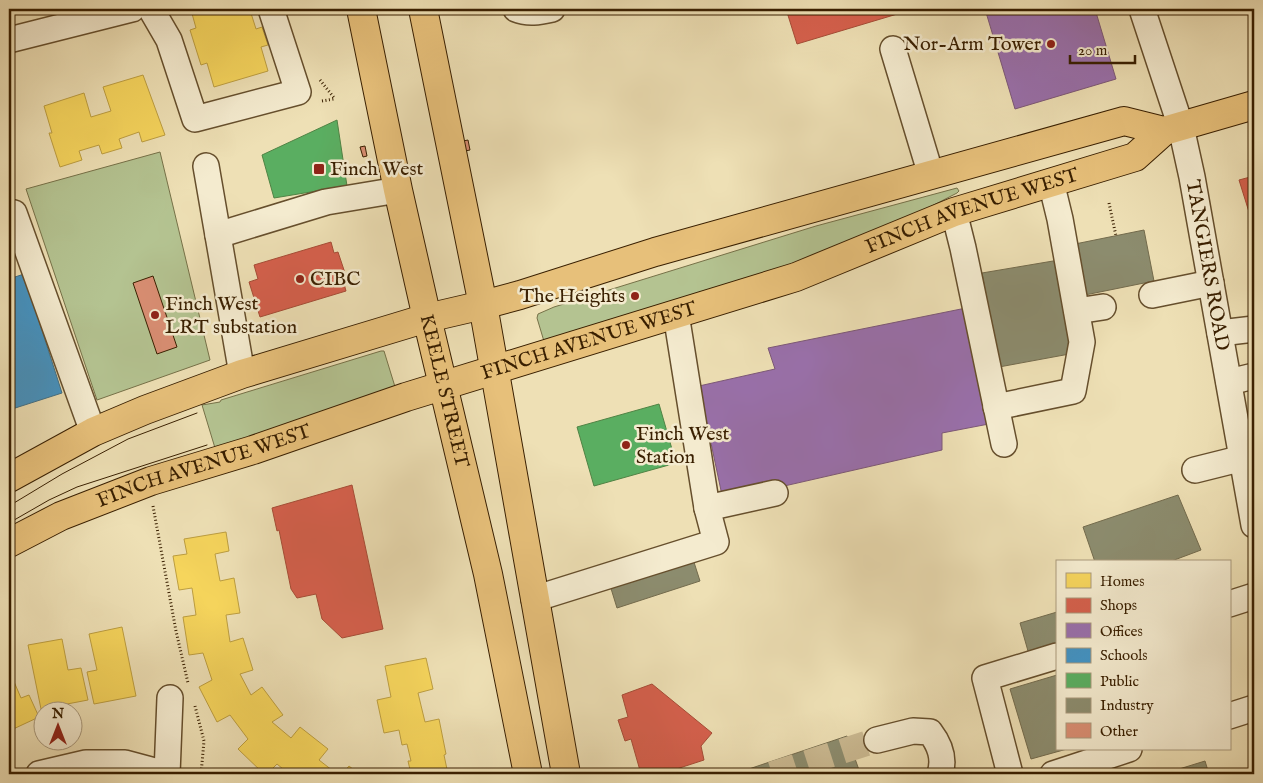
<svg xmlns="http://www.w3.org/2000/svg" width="1263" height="783" font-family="'IM FELL English',serif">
<rect width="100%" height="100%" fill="#eee0b5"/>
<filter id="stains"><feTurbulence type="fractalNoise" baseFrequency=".004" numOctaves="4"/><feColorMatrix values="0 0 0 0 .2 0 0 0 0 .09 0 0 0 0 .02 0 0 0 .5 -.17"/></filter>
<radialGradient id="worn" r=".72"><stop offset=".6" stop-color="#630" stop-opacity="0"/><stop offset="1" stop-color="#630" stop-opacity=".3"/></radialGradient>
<path fill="#b4c391" stroke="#767148" d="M160,152l50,208 -113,40 -71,-211z
M957,188l2,3 -2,2 -72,37 -62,25 -277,93 -9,-30 1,-4 16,-7 262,-81z
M381,351h3l12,39 -181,58 -13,-43 18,-3 1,-2z"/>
<path fill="#f6d55c" stroke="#bd9e40" d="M185,9h68l-3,1 6,19 6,-2 6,18 -7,2 7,24 -54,16 -7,-24 -6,2 -11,-35 6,-2 -5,-18 -5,2z
M143,75l22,60 -23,7 -3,-10 -20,7 3,9 -20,6 -3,-9 -20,6 3,9 -22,7 -11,-34h3l-8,-27 40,-13 7,24 20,-6 -8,-24z
M226,532l3,19 -14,3 5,27 14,-3 6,35 -14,2 4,27 13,-4 10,32 -13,4 11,21 11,-8 21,28 -11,7 19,16 9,-11 28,22 -9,11 18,14h-48l-12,-10 -10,10h-3l-26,-25 10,-10 -18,-24 -13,7 -18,-35 13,-7 -9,-27 -14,2 -6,-38 13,-2 -4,-27 -13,2 -6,-34 14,-2 -3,-15z
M122,627l14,69 -42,8 -7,-32 10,-2 -8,-36z
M62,639l6,31 13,-2 7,32 -47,9 -13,-64z
M426,658l7,31 -15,4 7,29 14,-3 7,35 -2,1 4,19h-37l-3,-13h3l-4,-17 -5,1 -3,-15 -15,3 -7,-33 14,-3 -6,-31z
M9,670l12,28 8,-3 10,22 -30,14z
M349,766l10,8h-17z"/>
<path fill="#d6604d" stroke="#a74c36" d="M786,9h128l-117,35z
M1254,176v52l-15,-48z
M331,242l3,11 4,-1 9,27 -4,1 3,11 -86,26 -11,-35 9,-3 -4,-14z
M352,485l31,144 -41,9 -20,-19 -6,-25 -19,4 -6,-9 -12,-59 -2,1 -5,-23z
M652,684l60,49 -11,13 3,14 -43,14h-20l-10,-35 -6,2 -7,-21 10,-3 -6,-22z"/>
<path fill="#9970ab" stroke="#7c5878" d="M985,9h110l21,70 -101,30z
M971,307l23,116 -52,10v17l-219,50 -24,-114 76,-17 -7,-21z"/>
<path fill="#4393c3" stroke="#407088" d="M24,274l38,119 -53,17v-131z"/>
<path fill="#5aae61" stroke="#508344" d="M337,120l10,66 -73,12 -12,-43z
M659,404l17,59 -82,23 -17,-59z"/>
<path fill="#8c8c6e" stroke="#736b4d" d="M1144,230l10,51 -69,14 -10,-51z
M1059,260l16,93 -76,14 -17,-94z
M1178,495l23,55 -32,12h-74l-12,-35z
M692,556l8,25 -83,27 -8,-26z
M1057,612v38l-27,8 -10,-35z
M1057,675v74h10l-36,10 -21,-70z
M847,736l12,34 -13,4h-112z
M1205,761l4,13h-46z"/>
<path fill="#d98e73" stroke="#391f00" d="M468,140l2,10 -5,1 -2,-10z
M365,146l2,10 -4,1 -3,-10z
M153,276l24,71 -20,7 -24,-71z"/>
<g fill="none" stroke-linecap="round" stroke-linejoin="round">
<path stroke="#cab991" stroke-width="25" stroke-dasharray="25 12" stroke-linecap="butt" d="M772,774l105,-34"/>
<defs>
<g id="minor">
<path d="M151,9l18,31 26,79 103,-27 -27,-83"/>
<path d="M516,9c12,5 23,3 36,0"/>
<path id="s1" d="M1142,9l39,118 11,50 62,348"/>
<path d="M9,40l123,-31"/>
<path d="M893,49l38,126"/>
<path d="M206,166l36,208"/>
<path d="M9,212l5,1 79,219"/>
<path d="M954,212l9,36 41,196"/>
<path d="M218,235l108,-33 72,-12"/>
<path d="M1152,295l59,-12"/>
<path d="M1077,311l26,-4"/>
<path d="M676,314l31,194"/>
<path d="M1220,333l34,-4"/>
<path d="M1229,382l25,-6"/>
<path d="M996,407l77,-16 9,-49 -22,-123 -9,-37"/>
<path d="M1195,470l48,-12"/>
<path d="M534,599l182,-57 -9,-34 68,-15"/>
<path d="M1229,604l25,-8"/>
<path d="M1229,716l25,-8"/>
<path d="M877,740l36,-9 17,1c10,13 15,26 10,42"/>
<path d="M39,774l47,-11h39l41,11"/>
<path d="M167,774l3,-76"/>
<path d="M1010,774l-25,-96 72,-22"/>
<path d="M1053,774l76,-25"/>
</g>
<g id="major">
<path id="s2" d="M361,9l37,181 29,128 61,256 40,200"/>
<path d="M423,9l60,296 83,469"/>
<path d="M9,478l84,-46 52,-22 97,-36 185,-56 56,-13 37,-10 135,-43 469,-131 40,10 90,-26"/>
<path id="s3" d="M9,543l52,-27 90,-35 102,-31 153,-53 390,-120 158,-65 181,-55 29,-26"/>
</g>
</defs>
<use href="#minor" stroke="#664f2d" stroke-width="28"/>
<use href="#major" stroke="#391f00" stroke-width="30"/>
<path stroke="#391f00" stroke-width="3" stroke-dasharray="1 2.5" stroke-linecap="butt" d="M320,80l15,19
M322,101l12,-2
M1109,203l7,33
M153,506l23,125 12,52
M195,706l9,35 -3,33"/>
<use href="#minor" stroke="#f4ebcf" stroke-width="25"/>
<use href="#major" stroke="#e7c07a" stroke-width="28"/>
<path stroke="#391f00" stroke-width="1" d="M9,506l53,-32 66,-35 69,-26
M9,523l40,-23 28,-13 130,-42"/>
</g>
<g fill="#8f2418" stroke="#f4ebcf" stroke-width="2">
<circle cx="1051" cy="44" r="5"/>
<rect x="313" y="163" width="12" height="12" rx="2.5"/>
<circle cx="300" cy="279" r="5"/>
<circle cx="635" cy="296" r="5"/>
<circle cx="155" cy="315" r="5"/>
<circle cx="626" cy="445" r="5"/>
</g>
<g text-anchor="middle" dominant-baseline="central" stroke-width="5" stroke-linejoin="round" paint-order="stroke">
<g font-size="20" fill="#391f00" stroke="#f4ebcf" text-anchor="start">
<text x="1041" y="44" text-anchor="end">Nor-Arm Tower</text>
<text x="330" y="169">Finch West</text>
<text x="310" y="279">CIBC</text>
<text x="625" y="296" text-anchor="end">The Heights</text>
<text x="165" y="304">Finch West<tspan x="165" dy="23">LRT substation</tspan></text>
<text x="636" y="434">Finch West<tspan x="636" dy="23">Station</tspan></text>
</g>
<g font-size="20" fill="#391f00" stroke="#f4ebcf">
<text stroke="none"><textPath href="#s3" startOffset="1020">FINCH AVENUE WEST</textPath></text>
<text stroke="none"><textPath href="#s1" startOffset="265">TANGIERS ROAD</textPath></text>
<text stroke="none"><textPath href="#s3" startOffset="615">FINCH AVENUE WEST</textPath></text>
<text stroke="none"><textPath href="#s2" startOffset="391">KEELE STREET</textPath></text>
<text stroke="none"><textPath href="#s3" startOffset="210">FINCH AVENUE WEST</textPath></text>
</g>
</g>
<rect width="1263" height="783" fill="none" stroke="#eee0b5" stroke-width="30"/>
<rect x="10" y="10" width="1243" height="763" fill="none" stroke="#391f00" stroke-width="2.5"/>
<rect x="15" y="15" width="1233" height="753" fill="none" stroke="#391f00"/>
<rect x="1056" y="560" width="175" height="190" fill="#f4ebcf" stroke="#a9997c"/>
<rect x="1066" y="573" width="25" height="15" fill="#f6d55c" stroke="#a9997c"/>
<text x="1100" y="586" font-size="15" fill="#391f00">Homes</text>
<rect x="1066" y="598" width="25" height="15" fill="#d6604d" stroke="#a9997c"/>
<text x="1100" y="610" font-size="15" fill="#391f00">Shops</text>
<rect x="1066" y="623" width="25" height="15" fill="#9970ab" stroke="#a9997c"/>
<text x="1100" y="636" font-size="15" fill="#391f00">Offices</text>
<rect x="1066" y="648" width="25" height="15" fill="#4393c3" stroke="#a9997c"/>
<text x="1100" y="660" font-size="15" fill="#391f00">Schools</text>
<rect x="1066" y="673" width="25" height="15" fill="#5aae61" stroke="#a9997c"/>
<text x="1100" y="686" font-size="15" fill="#391f00">Public</text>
<rect x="1066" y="698" width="25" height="15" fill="#8c8c6e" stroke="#a9997c"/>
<text x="1100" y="710" font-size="15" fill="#391f00">Industry</text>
<rect x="1066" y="723" width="25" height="15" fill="#d98e73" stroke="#a9997c"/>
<text x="1100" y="736" font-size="15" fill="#391f00">Other</text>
<g transform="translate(58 726)"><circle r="24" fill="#f4ebcf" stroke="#a9997c"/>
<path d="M0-4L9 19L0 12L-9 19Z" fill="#8f2418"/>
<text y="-8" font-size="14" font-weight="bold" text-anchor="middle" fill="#391f00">N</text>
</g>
<path d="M1070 55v8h65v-8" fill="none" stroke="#391f00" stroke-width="2.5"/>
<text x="1078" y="55" font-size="15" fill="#391f00" stroke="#f4ebcf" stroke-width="4" paint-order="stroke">20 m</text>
<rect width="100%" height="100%" filter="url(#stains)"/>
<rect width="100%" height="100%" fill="url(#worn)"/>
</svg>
